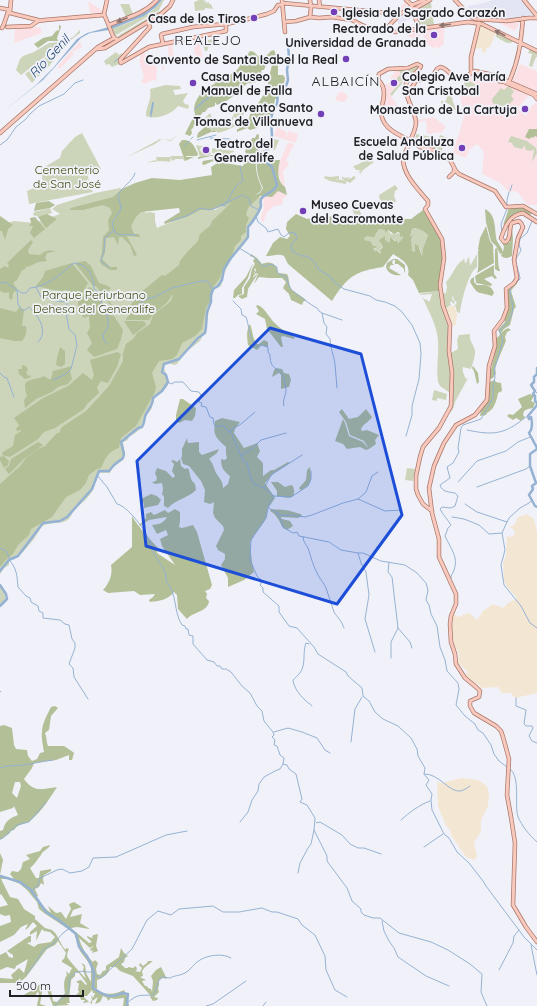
<svg xmlns="http://www.w3.org/2000/svg" width="537" height="1006" font-family="Quicksand,sans-serif">
<rect width="100%" height="100%" fill="#f1f2f9"/>
<path fill="#e4e5f4" d="M493,0h30l9,13v2l-20,4 -35,-1 -9,-8v-4l15,-3z
M410,11h1l3,6 -15,8 -3,-6z"/>
<path fill="#f3e7d3" d="M480,25l16,8 -6,14 -4,1v5l-4,-1v-4l-8,1z
M454,305l3,9 -1,11 -5,1 -5,-18z
M527,514l7,5 3,13v161l-22,5 -4,-5h-9l-4,-6 -17,1 -2,-3 -13,-8 1,-5 -2,-3 -7,-6 1,-9 -6,-11 -2,-22 2,-6h3l1,2 5,-1v-1l7,-2 8,7 6,-9 10,-7 10,4 5,-5 9,-5 -10,-11 -3,-6 -1,-18 3,-7 1,-20 6,1 2,-6 -6,-5h5l4,-9z
M461,778l17,2 9,6 2,10 -1,10 -7,14v12l-7,10 3,15 -3,3 -8,-3 -7,-10 -8,-12 -1,-5 -4,-4 -8,-20 -1,-24 5,1z"/>
<path fill="#fbe1e5" d="M88,1l15,10 -1,2h-12z
M406,1l4,6 -11,6 -4,-1z
M518,21l1,3 -4,7 -14,-7 1,-2z
M444,26v17l-2,3 -4,2 -2,-2 -2,3 -8,-6 -5,-14z
M40,27l2,6 -28,10 1,-15z
M418,29l3,8 -9,1 -5,-2v-5z
M80,41l2,6 -10,5 2,2 -14,15 -3,-2z
M172,43l3,21 -10,-1 -1,7 -2,-1 1,-7h6l-1,-18z
M200,43l3,14 -7,2 -3,-14z
M144,51l3,11 4,1 6,4 -1,14 -3,-1 -9,4 -3,-3 3,-3 -5,-18 2,-1 -2,-4z
M520,64l17,7v22l-16,-8 -9,-3z
M394,70h5l5,9 -14,15 8,12 -15,1 3,-10 -3,-12 4,-1 5,-4 -2,-3 4,-3z
M473,72l20,5 3,3 -1,3 2,1 3,-1h3l26,12 -11,13 4,6 1,-1 3,3 4,-8 6,-6 1,2v101h-10l-8,-12 -5,-2 -5,1 -9,-9 -18,-9 2,-22 -7,-8 -8,6 -3,8 -13,-5 11,-37 -5,-25 15,5 3,-9 -10,-8z
M342,91l6,5 -3,6 -7,-1 -3,-2 4,-7 2,1z
M434,117l12,10 -4,5 -15,2 -1,-13 -9,1v-2z
M277,127l10,5 -1,6 3,-7 9,3 -2,9 -22,-7z
M288,142l6,2 -8,17 3,2 -1,3 -5,5 2,16 -3,-3 -5,-15z
M278,191l9,4 -5,5 1,3 -2,2 -7,1 -7,6 -4,11 -2,-3v-4l3,-8 -1,-10 1,-1h7z"/>
<path fill="#ccd5ba" d="M162,0h2l-5,10 -43,25 -2,-1 -3,-5c19,-7 39,-12 51,-29z
M199,0h5l2,4 -1,-4 2,3 2,-1v2h2l2,5 -8,-1v2l-10,1 -1,-9z
M429,3h2l3,22 -14,2 -5,-17z
M120,4h9l4,10 -7,3z
M159,11l2,1v1l-42,25 -1,-2z
M80,30v3l-8,6 -23,27 -17,17 -7,-9 29,-23v-2h-2v2l-31,24 -5,-5 4,-11 3,-3 11,-4 15,-9 10,-1 6,-1 8,-4z
M497,33l16,8 -2,2h-4l-11,-6z
M216,38v4l-7,4 -2,5h-2l-3,-9z
M530,49l7,4v4h-1l-4,10 -3,-1 3,-12 -4,-1z
M116,52l3,3 3,-2 1,3 -4,8 -7,3 -3,-3 -3,1 -2,-4z
M417,65l3,2c-4,5 -10,7 -15,9 -2,9 -8,12 -13,20l-2,-2 14,-15 -5,3 -3,-3 4,-4 3,2 -4,-6 -5,-1v-1l16,1z
M467,79l10,7 -3,10 -15,-5z
M166,85l14,1 1,3 -8,1 2,5 13,-2 -5,8 2,3 4,1 -1,4 -10,-3c-7,9 -22,14 -32,10 0,-11 6,-15 4,-27z
M508,86l6,5 -3,5 3,3 -11,13 -11,-10v-3l9,-11 3,2z
M448,91l3,3 2,8 3,7 5,1v2l-13,-4 2,-3 -6,-4 -3,3v-3h5z
M242,104l2,2 -1,2 3,2 -7,12 -3,-1 3,-5 -1,-1 -2,3 -2,-1 -2,4 -1,-1 5,-10 2,1z
M210,113l2,5 -3,3 4,2 -3,2 2,3 7,-4 3,-4 1,1 3,-3 10,8 -11,5 -7,2 -3,-3 -2,1 -7,-7 1,-2 -3,-3z
M82,133l19,36 -14,6 1,1 1,5 -2,-2v3h2l1,1 -3,2 3,-1v5l2,1 1,2 -64,12 -2,-13 16,-7 -2,-15 19,-11 2,-7 13,-14z
M178,134l-7,7 -9,-2 -7,5 -28,13 33,-18 11,1z
M416,134l16,3 2,2 3,2 3,-6 8,3 -1,3h-2l-4,12 -19,-6 -7,-5z
M511,136l16,5 9,7 1,5 -5,9 2,-12h-2l-1,1 -5,-1 -1,-3 -1,-1 -2,3 -8,-2 -2,-4 -4,-1z
M272,139l7,1 -4,10 -4,-1 -3,2 -1,-1 6,-9z
M196,145l10,2h-5l-1,4 11,2v1l-11,3z
M212,148l22,3v1l-4,1 1,3 -19,-3z
M171,156h12l2,5h-1l-1,-2h-7l-4,2 -1,-4 -1,5c-3,-1 -15,-1 -24,1l9,-3 2,1 -1,-4h14z
M369,158l5,4 -11,8 -3,4 -1,-3 3,-1h-6l-3,-4c6,-1 10,-5 16,-8z
M325,176l5,1 9,-1v3h-5l9,1 2,3 -2,-2 2,-1 -3,-1v-3l2,2 6,-1 -3,2 5,-1v-1l3,-1v2l2,-1 -7,6 -4,-2v3l-16,-3 -6,-3z
M395,185l3,4 -3,2 -1,5 2,5 -5,5c-6,-2 -12,-4 -12,-11z
M120,188l26,25 3,-1 6,1v8l2,7 4,-2 26,-9 12,-7h16l26,-14h14l7,2 -1,11 -6,11 -8,10v7l-1,3 -16,21 -6,13 -3,12 -6,3 -2,4 -9,40 -4,8 -14,11 -9,12 -3,1 -8,-3 -2,2c-1,6 3,9 4,15 3,10 -11,15 -16,22v7l-7,10 -2,9 -9,7 -5,2 -1,4 -5,2 2,12 -2,6 -11,8 -2,5h-11c-3,4 -4,12 -6,17 -5,9 -13,14 -19,21 -3,4 -3,7 -8,10 -7,3 -16,1 -24,5l-8,13 -11,13 -14,8v5l-5,3 -4,6v-351h7l7,-2 20,2 26,-9 -8,-5 5,-4 38,-12z
M356,204l6,11 -3,2 -4,-1 -4,-9z
M50,208l2,5 -13,4 -6,-2 1,-3z
M414,228l9,3 5,4 -5,13 -1,8 -3,-10 -3,-1 -1,7 -4,-2v-9l2,-3 -1,-3 -2,3 2,-9z
M379,229l9,1 3,4 9,-1v3h2l1,2 -5,5h-1l1,-2 -9,-3 2,2h-2l1,3 -6,-3v-3l-4,3 1,4 2,3 -3,2 1,5 -4,-4 -1,2 -3,-2 4,-3 -4,-1 -6,-6 -1,2 2,2 3,10 -3,-5 -4,-12 3,-1h8l-1,-1z
M477,254v13c-9,6 -16,36 -17,46l-3,-1 -2,-7 2,-3 -3,-2 -1,-5 -1,4 3,3 -1,2 -3,-3 -1,2 1,2 -5,3 4,16 -6,-15 -2,-15 4,-1 1,-6 -1,-5c7,-7 9,-17 17,-22l1,-2 1,5h1l3,-7 1,10z
M440,291l9,34 -1,24 4,24 -2,25v-5l-10,-7 -2,-4c-2,-14 1,-28 0,-41 -1,-17 -10,-30 -16,-45l2,3 5,2v2l3,-9 -11,1 -2,-1z
M470,334c-1,6 3,10 5,16 1,6 -4,18 -4,19l-8,-2c-1,4 1,8 3,12l2,-1 -13,24 -2,7 -2,3 -1,-1 3,-10 -2,-48 7,-4 -1,-9 2,-5z
M434,390l13,4 -1,6 -9,-2v3l-5,-1z
M407,468l8,1 -2,12 -8,-1z
M0,585l4,7 2,8 -2,4 -4,1z"/>
<path fill="#b2bf97" fill-rule="evenodd" d="M59,25h1l1,2 -4,11 1,3h-10l-10,7 -4,-4 9,-6 9,-2 4,-5 3,-1z
M274,50l3,7h1v18h5l2,3c0,8 -7,13 -8,21h-2l-1,6h-5l-2,6 5,1 -3,11h-4l-4,-4 -5,2 1,7 -7,2 -3,-2 -10,4v-3h2l1,-6 9,-4 1,-5 6,-2 1,-5 2,-1 -2,-1 11,-17v-8l2,-2 -1,-1 3,-12 -1,-2 -5,2 -2,5h-2l-1,2 1,1c-5,8 -4,11 -14,10l-5,4 -2,-1 -1,1 2,2 -14,11 -11,5 -2,-3v4l-7,2 -3,4h-2l-3,4 -5,-1v1l4,3 -4,6h-2l1,1 -2,3h-1l1,4 -2,3 -5,-2 10,-20c-4,-11 8,-27 20,-30l-1,-2 16,-7 7,-5 13,-19 4,1 8,8 9,-9z
M207,125l5,6 3,-1 1,2h-5l-13,6 -1,-1 1,-4z
M529,129h8v8l-2,-1 -2,2 -1,-1 -3,2 -4,-2z
M257,134l2,1 -1,15 2,1c-8,11 -3,26 2,37l-2,4 -5,3 5,-2 3,-5c-6,-12 -10,-27 -1,-38l-1,4 2,7v-11l3,2 1,6 2,2h11c-2,9 -4,20 5,27l2,8 -9,-4 -6,6 -12,-1 -12,12 -2,7 3,3 -3,7v7l-5,4v4l-6,6 -3,10 -9,13 -3,9 -9,12 -1,11 -4,7 -4,21 -7,7 -13,7 -5,12 -5,4 -13,2 -7,12 4,14 -1,5 -19,34 -15,12 -2,10c-12,4 -13,10 -18,20l-4,1 -8,6 -3,8 -6,7 -14,7 -14,20 -21,12 -2,6 -11,10 -5,9 -7,6 -6,7v-83l20,-18 6,-8 12,-9 7,-3 12,-13h2l3,-6 24,-16 23,-25 14,-25v-8l3,-9 7,-5 4,-6 13,-9 3,-9 18,-14 2,-6h-1c-5,11 -17,15 -23,25h-23l1,-3 2,-1 -3,-5 14,-18 22,-18 3,1 14,-11 1,-4 7,-9 11,-11 2,-7 10,-8 2,-5 19,-18 -19,7h-12l-13,7 -22,7 -1,-2 16,-10 -1,-4 -38,4 -5,5 -5,9 3,8h5l1,3 -13,-1 10,19 -3,1 -4,-11 -8,-8h-3l-1,8 -4,-8 -8,1 -1,15 -3,6 8,8h7v3h-7l-9,-6 -1,-3 2,-9 1,-15 6,-7 -1,-10 4,-7 -2,-5 -7,-3 -20,5h-14l2,-2 42,-11 9,-8 13,-6 17,-5 28,2 32,-5 -1,-8 8,-5 24,4 3,-7v-6l-1,-1 2,-7h2l3,-7h3z
M182,140c10,-1 12,6 16,14l-1,2h-12l2,1h7l-9,4 -6,-17z
M213,155l16,2 2,2 -11,-1 -16,7 -2,-1 1,-3 17,-3 -9,-2 -13,3v-2z
M49,201l6,4 -5,3 -16,3 2,-8z
M521,206l8,4 3,4 -3,-1 2,1 -1,2c-1,-1 -5,-4 -6,-4 -6,-3 -16,7 -19,12l-2,1 6,-17z
M485,209c12,6 9,21 12,32 2,3 5,7 6,11l1,-5 -2,-5 7,1 1,-2 1,-15h1l1,13 -1,17c-4,2 -7,3 -11,0l1,-3 -2,1 -4,-8 -5,-5 -5,-19z
M423,210l18,28 2,17 -3,36 -21,2 -6,-13 -5,-5c3,-11 -7,-16 -15,-21l-10,13c-28,4 -36,10 -51,34l-44,-37 -4,-8c-8,-3 -12,1 -18,0l7,-13 7,-6 7,2 3,-3 -4,-7 1,-7 9,-8 11,5 11,-3 25,1 7,2 13,-3 10,4 18,2 8,-3h12zM415,228l8,3 5,4 -5,13 -1,8 -3,-8v-2l-4,-2v8l-4,-2 1,-1 -1,-8 2,-5 -1,-1 -2,2 2,-8zM379,229l6,1v3l3,-3 6,4 4,-2 2,1v4l2,-1 1,2 -5,5 -1,-3 -2,1 -5,-4v3l-1,1 1,2 -5,-3v-4l-6,4 4,7 -3,3 1,4 -5,-4v2l-3,-3 4,-2 -1,-1h-3l-2,-4 -5,-2v2l-2,-4 3,-2 5,1h3v-2z
M47,214l10,5 -11,9 -8,-11z
M0,216l13,9 -5,4 -3,11 -3,-9h-2z
M35,217l10,12 -11,9 -4,-5 3,-7h-4l2,-3 -1,-5z
M486,226l4,15 3,4 1,18 -17,10c2,-4 1,-17 1,-22h1l-1,-2 2,-11z
M31,240l2,2 -5,8 1,4 11,1c5,-5 9,-5 16,-4l-9,2 -2,5 2,3 -9,1 -10,5 -1,-1 -3,4h-2l-5,10 -3,2v3l3,3v2l-4,3 -1,7 -3,-2v-6l-4,1 -5,-2v-22l5,-3 3,2 1,-3 -2,-2z
M497,248c2,8 0,16 3,23h-2l-3,-2v-20z
M251,254l6,4 5,6c9,-4 15,0 16,9l9,1c3,5 1,11 5,16 4,3 10,6 14,10l-3,2 -1,3 -11,-5 -2,-6 -6,-6 3,-6 -4,-4h-13l-10,-1 -5,7 4,-10 -2,-1 -3,4 3,-7 -1,-2 -1,2h1l-2,8 4,-4v1l-9,14 -1,8 -5,2 -4,-3 6,-2v-7l6,-9 2,-9 3,-5 -2,-3 2,-3 -5,-2z
M393,259h4l8,6v8l-1,-2v-2l-6,-5h-3v-4h-2l-1,3 2,2h-3l-2,3 12,7c-6,1 -13,-1 -15,-8l1,-4z
M85,261l6,5 8,17 7,2 5,3 -5,5 8,17 -18,-24h-3l-18,-23z
M72,263l16,20 -7,12 -16,-5 -2,1 -9,-1 -18,-4 7,-9 2,-6z
M254,264l-2,2 -4,12 -6,10v6l-4,1 -3,3h-2l1,-8 12,-13 6,-12z
M494,265v9l3,4 -2,1 -3,-3 -8,3 8,5 -1,2 -15,-3 -1,-7z
M517,271c5,11 -1,12 -6,20l5,16 -2,2 -4,16 -6,4 -4,5 -2,-4 7,-8 -1,-3 4,-11 -1,-18 8,-7z
M474,277v5l3,3c8,0 14,-1 17,8l-2,3c-14,-5 -13,1 -22,-14l1,-3z
M89,287l4,2 18,26 3,1 9,14 -2,9 -4,10 -23,8 -7,-7 5,-7 -5,-10 3,-5 -1,-12 -5,2c-5,-5 -6,-12 -6,-19l4,-2z
M258,305c9,5 12,15 20,21 5,5 12,7 17,12l-1,1 -11,-3 -2,1 2,10h-2l-14,-18 -2,-10 -9,-5 3,-3 -3,-5z
M19,307l5,3 -2,16h4c1,7 0,10 -4,15h-8l-14,-3v-30l16,4z
M124,321h18l3,1 1,3 -13,10z
M250,324c3,7 2,14 7,20h2l5,-4 4,2v5h-2l-4,-2 -5,5 -9,-5c-1,-7 -2,-15 2,-21z
M508,328l3,2 -4,2 -2,5 1,4 -11,26 1,7 -3,4 -3,1c0,-14 8,-27 6,-40 4,-4 7,-9 12,-11z
M60,347l5,4v13l-4,3 -5,-2 1,-7z
M117,352l4,2 -4,13 -9,16 -7,-2 -4,6 2,6 -12,11 -3,5 -29,19 -11,4 -6,7 -28,18 -8,-2 1,-3 10,-6 2,-11 6,-4v-1l-4,1 -1,-2 3,-4 -5,-7 29,-20 25,-12 15,-13 9,7 2,-5 -4,-15z
M22,365l4,1 2,4 -2,2 2,4 2,-1 1,2 -6,2 -6,-5 -1,-5h4z
M72,366l-2,5 2,8 -4,5 -10,3 -6,5 -16,7 -11,9 -1,-8 3,-4c-1,-3 -2,-7 -2,-10 0,-8 13,-6 19,-10l5,3h2l2,-8z
M473,366l5,7 1,9 -2,2 -3,-13 -2,-3z
M276,368l6,1 2,4 5,1 2,6 -2,7 -8,2v-14l-2,-2 -7,4 2,-7z
M494,380l2,2 5,1 1,8 -4,2c-1,7 -4,17 -11,20l-1,2 -6,1 1,-6 4,-6 5,-22z
M530,394l4,2 -3,5 4,2 -2,5 -5,1 -4,2 -1,4 2,2 -4,4 -5,-3 -3,2 -6,-4 2,-2 4,1 9,-8 -4,-8z
M180,399h3l13,9 -1,8 -3,5 -7,-1 -6,3 -3,-2v-6z
M342,409l7,10 9,-2 8,-8 6,8c-2,4 -9,7 -11,12l1,2 5,-1 12,5 -4,5 1,4 -7,5 -5,-8 -14,-6 -4,-13 -7,-10z
M222,418l18,4 -5,7 -1,4 10,15 13,-5 3,8 -3,6 6,6v13l8,-6h3l14,-8 2,1 -16,10 -9,10 10,15 -8,12v6l-3,6 -10,13 -4,8 2,19 2,10 -10,8 -16,7v-9l-7,-13 4,-6v-5l-7,-4 -2,-4 8,-16 -1,-4 -8,-8 -2,-5 1,-11 -4,2 -6,-2 1,-12 -4,-9 -12,-15 -6,-2 -2,-6 1,-2v-7l5,-11 1,5 11,-1v10l3,3 17,-6 -2,4 -8,6c4,4 5,9 7,14 4,6 7,8 7,15l5,-4 2,-8c-7,-5 -9,-9 -9,-17l4,1 2,-2 -1,-4v-7c-11,-10 -13,-12 -11,-26z
M343,419l2,4 4,13 14,6 6,7 -3,1 -6,-3 -13,2 -4,-5 -8,-3z
M38,442l5,3 -19,14 -15,15 -4,-5 4,-3 2,-7z
M4,456l5,5 -1,4 -4,3 -4,-8v-3z
M180,459l1,7 4,3 3,-1c3,6 1,11 7,16l1,6c-9,9 -20,9 -28,18l-4,-2v-10l-2,-1 1,-6 -1,-6 -7,1 -3,-2 4,-1 1,-3 -2,-5 2,-5 9,3 7,7 2,-2 -3,-5 2,-7 -3,-3 2,-1 4,2z
M310,467c2,12 2,19 -10,23l-1,-2 7,-8 1,-10z
M271,482h7l7,5 6,-2 2,1c5,15 -7,12 -16,10v-5z
M151,494l6,2 4,4 -3,5 -14,3v-4l-3,-5z
M175,509l5,3v9l-1,6 3,1 11,-3 4,7 15,53 -2,4 -5,2 2,3 -1,4 3,3c-1,11 -17,11 -22,18l-9,-10 -1,-14 -3,-3c-6,8 -15,9 -24,10l-1,-2 4,-3 2,-3 -15,1 -6,-4 -26,2 -5,-3c6,-7 10,-15 8,-25l21,-18v-31c7,12 17,22 26,32l-1,5 18,12 -13,-19 -2,-7 8,-4 -2,-5 -9,4 -5,-9c7,-1 11,-1 15,-8l-18,3 -9,6 -1,-1 7,-7v-4l5,-2 3,3 11,-5 3,3z
M271,509c5,1 8,0 13,1 6,0 11,3 17,4l1,2 -4,2 -17,-1 1,2 8,2 3,5 -6,4 -4,-2c-4,-7 -6,-13 -13,-17z
M55,706l3,2 -7,8 -2,14 -4,3c2,4 1,9 3,13h16l9,6 1,1 -2,7h-3v-5l-13,5 -22,3 -2,5 -8,11c10,14 18,10 33,8 -7,11 -15,24 -25,32 -6,6 -14,4 -18,11l-4,1v2l-10,7v-9l3,-1c2,-9 7,-12 15,-15l-4,-9 -1,2 -13,4v-86l4,-1 8,3 2,17 2,4 11,1 1,6 4,5 5,-2 3,-6 4,-1c-1,-6 -3,-15 -2,-20 0,-8 5,-17 9,-25zM15,782h5l1,4 -4,12 -5,-5z
M50,845c-2,5 -7,5 -9,10 -4,5 -6,9 -11,13l6,10h3l1,-7 11,-2v2l-7,4 -1,4 1,6 -3,-2 -2,4 -4,2 3,7 -2,1 10,12 5,4 -3,-7 8,7 5,-1 5,7 5,-10 -2,-5 5,-2 8,5 -9,3 -3,7 12,-3 -2,9 10,6 -13,-2 -6,1 18,15 3,-1 -5,-5v-1l5,2 1,-3 5,-1 -2,12 2,5 -6,2 1,-3 -2,1 -1,-2 3,-2v-1l-3,2 -11,-10c2,8 8,19 14,24l2,-2 3,3 -2,6 1,5 3,1 3,-4 3,-1v-4l13,-9 2,-9 3,5 4,3 -3,2 -1,4 -3,2 4,4h3v-1l5,1 3,-2 1,4 -2,1 5,1 2,-4 -3,-3 1,-2 3,3 4,-3 1,-2h5l-8,6 -3,4 1,5 -3,1 6,3 -4,1 3,5h2l1,2 3,1 1,3 1,-11 -2,-5 5,-6 5,-3 6,12 -4,-1 -4,2v5l-1,4 1,3 -5,5 4,1 -1,2 -4,1 -3,-4 1,-1 -18,-20 -13,-5 -4,-4h-6c-1,7 -7,11 -13,13v9l-3,-2c9,9 20,8 30,3l3,6 2,10h-6l1,-8 -10,1 -3,-1 -3,3 -1,-3 -4,-2 -3,6 -5,2 3,-7 -6,4v3l-2,-1 2,-3 -1,-5 2,3 2,-5h-2l-1,-3 -5,6h-4l6,6 -6,1 2,-3h-4l-1,-3 -5,-1 4,-4 -1,-2 1,-7h-2v-2l4,-1 5,5 1,-1 -8,-11 -4,-1v4l-4,4c0,6 -3,19 -1,23h-4l3,2 -16,1 -5,-13 -1,-10 3,2 3,16 4,1 8,-9c-1,-5 -2,-13 2,-18l-1,-4 3,3 3,-6 -10,-6v-2l2,-1 2,-6 -8,-12 -3,4 -8,4 -21,28 -7,6h-19v-5l13,1 -2,-4 8,-7 5,5 4,-14 -12,7 -1,3 -8,-2 -7,3v-15l6,-3 3,5 4,1v-3l-6,-4 22,-15h2v6l-4,1 7,4 4,-3 13,-2 4,-5 -5,-5 -6,-1 -2,-2 -6,12 1,-10 -7,4v-3l7,-6 -4,-4 -5,6 -3,2 3,-6 -7,3 -7,8 -14,7v-16l11,-4 -1,-7 -5,1 -5,-2v-7l8,-2 -7,-11 -1,1v-42l3,7 -3,15 14,4 -4,-5 2,-3 6,1 3,-3 2,-7 7,-3 -4,-4 14,-4 3,-4zM1,879h7l12,5 7,6 10,12 2,7 5,4 30,20 6,18 11,15v16l-5,-9 -1,-8 -4,-2 3,4 -1,3 3,9c-3,-4 -19,-20 -19,-23 0,-3 1,-5 2,-7l-3,-1v2l-3,-3 -7,-13 -4,-4 -7,-2 -10,-9v-3l-11,-7 -6,-10 -8,-2z
M40,984l2,8 -2,12 6,2h-9l2,-11 -1,-4 -3,5 -8,-1 -2,2 -1,-2 3,-2 6,-3z"/>
<path fill="#96b2d3" d="M159,0h3l-6,7 -12,9 -35,14 -19,3 -9,5 -38,42 -43,34 36,-29 17,-17 24,-29 10,-6 22,-6 34,-14 7,-4z"/>
<g fill="none" stroke-linecap="round" stroke-linejoin="round">
<path stroke="#96b2d3" stroke-width="1" d="M114,62l5,-4
M205,100l6,-5
M206,100l6,-5
M219,102l1,2
M195,109l10,-8
M195,109l9,-9
M151,117v-3
M210,138l20,1
M191,139l2,-2
M197,140l19,-5
M0,145l7,-5 9,-13 10,-8 4,-5 9,-8 25,-12 11,-11 8,-3
M184,146l5,-5
M135,173c-2,8 -13,14 -17,22l3,12 -1,4 -8,12 3,10c6,3 15,1 21,2
M510,191l2,-6
M224,204c8,-6 8,-18 19,-23l-3,-15
M221,205l5,1
M507,206v-6l2,-8
M256,216l2,6 8,6 2,4 10,-3 3,6 3,2 6,-5 5,1 2,5 -6,7 1,6 9,5h5l4,2 5,5 4,7 11,6 5,7 9,6 26,7 6,4 9,2 10,4 7,6 10,13 8,18 1,11 -2,25 -7,27v9l-6,21
M171,221l18,-6 9,-6 5,-1 5,2 5,-1 30,-14 6,4 2,7 8,4
M502,231l-1,-7 6,-15
M239,248l15,9 8,9h5l3,-2 7,3c-1,7 4,8 9,10 2,4 2,8 5,12 2,3 23,18 26,19l2,3 3,2 2,10 3,4 -1,7 4,5c0,9 4,16 5,25 1,8 1,16 2,24
M109,267l-7,-5 -1,-2 3,-9 1,-13 9,-8
M0,283l5,-1 17,11h4l4,-5 6,-1 5,10h5l11,4 10,1v2l-2,3 4,22 6,6 2,10 -6,24 -5,5 -13,6
M36,287c13,-2 28,-16 38,-24 14,1 20,14 20,25l7,9v6l7,15v9l-5,8 1,5 3,4
M17,290l1,14 4,6h3l4,-3c9,8 20,24 9,35
M233,301l8,8 1,6 4,2c4,11 2,19 10,30l5,-2 7,2v5l2,3c0,17 10,11 14,23 1,3 2,9 2,12 0,6 -4,10 -2,16
M137,306l9,-7 9,-2 17,-9 29,-7h6l6,8
M322,313l20,7
M0,373l4,4 3,1 7,19
M168,382l3,2 4,-2h8l8,9 8,1 2,3 -2,7 3,1 -1,3 5,1 4,10 3,1 1,6 2,3 6,-2 10,9 8,20 2,1v5l5,3 3,13 4,8 10,4 10,8 -5,8 -3,14 -15,22 -1,20 7,16 5,5 -2,4 3,3v4l16,14v6l10,14 8,2 17,19 4,7 28,18 2,4 14,12 1,8 6,5 6,11 8,7 15,7 13,12 6,11 1,7 7,12 -1,6 5,6 -3,5 6,9 -1,6 1,10 12,24 5,4 8,14 12,11 14,18 3,5 38,51 13,13
M535,391l2,2
M467,430c20,4 33,6 51,-7 3,-2 6,-5 10,-7
M228,432l13,-8 14,-12
M242,455l2,-2 8,-4 9,-9 25,-7
M97,475l10,12 10,17c10,2 27,24 31,34 3,5 4,10 6,15 4,10 14,17 12,28 12,14 7,30 16,44l3,1 1,3h2l1,6 4,1v8l14,16 7,2 3,4h3l2,3h4l5,3 11,14 8,7 7,13 5,5 2,10 9,11 1,3 -2,2 3,3 -1,5 3,1 3,9 4,3 -1,6 4,1 2,4 7,5 6,25 -2,3 7,3 8,13 -1,12 13,26v5l20,27 5,13 9,8v3l3,3 9,3h7l19,15 32,9 17,8 22,14 12,10 -1,18 6,14
M458,482l19,-21 29,-10 12,-9 12,-5
M477,487l49,-18 4,-3
M264,488l7,-13 31,-20
M274,496l17,1 17,-11 3,-7v-8
M358,499l27,12 16,-1
M532,500l-3,3 -9,5 -11,10 -2,4 -5,11 3,17 -4,15 3,20 17,21 9,17 7,5
M465,504l12,8 30,10
M269,508l14,8 7,-1 15,2 7,-2 31,-12 15,-4 8,-7 6,-16 6,-4
M276,513l5,7 2,7 10,6 4,-1 2,4 30,6 12,8 17,3h5l18,8 24,4 12,8 9,10 2,7 -2,10 3,5 2,9 6,12 3,21 5,13 2,11 11,12 1,6 -3,16 9,11 10,8 3,6 5,3 8,12 3,9 5,7 8,6
M452,517l12,2 15,6 10,9 13,-1
M303,537c0,5 3,7 5,11 3,9 5,18 10,27 2,4 6,8 8,13 3,8 5,16 8,24 3,5 8,9 10,16
M0,548l6,3 4,8
M358,553l3,10 5,9 3,23 -4,24 10,33
M9,560c8,8 8,16 9,27l8,9 4,2 1,4 7,4 1,5 4,2v5l17,2 5,4 4,1 3,14 3,4v5l-6,16 4,4 1,9 14,22
M389,562l-1,10 4,5 6,51 -7,14v16
M451,578v-2c10,-16 1,-25 -6,-40l3,-8 3,-3c-3,-5 -8,-10 -11,-16l2,-2 9,1 4,-2 3,-10 -3,-3c-6,-1 -13,-1 -15,-8l10,-7 -3,-11 6,-4 6,-11 -1,-4 3,-20 2,-3 18,-6 12,-21v-9l2,-12 -1,-6 9,-31 -4,-10c9,-6 16,-16 13,-28 -1,-5 -2,-8 -2,-13l10,-10c0,-5 -5,-16 -4,-20 1,-3 4,-6 5,-9l-2,-5 1,-6 7,-6 5,-12
M398,628l12,14 2,6
M309,644l-3,-1c-3,8 -1,15 -3,23 -1,6 -6,10 -10,14 1,8 6,14 12,20 2,3 5,3 7,6
M0,691l1,1
M516,698v8l10,4 -2,14 2,2h6l1,2 -4,8 3,5 5,2
M274,732l14,-4 14,4 15,6 8,12 5,3
M351,742l4,-33 7,-12
M0,768c9,-3 14,-2 23,-3 10,-1 20,-4 30,-5
M510,769c11,8 4,36 8,48 4,9 11,18 19,25
M424,774c15,-1 25,19 37,17 3,-1 6,-3 9,-5
M401,820c9,-8 18,-15 29,-19
M240,822l8,-10 4,-12 6,-9 1,-7 5,-7 11,-6 5,-2 3,-5
M316,822l1,1 3,-1 22,13 8,9 8,4h6l17,6
M0,839l3,-1 14,-13 12,-3 17,-20
M424,847l19,-13
M298,873l2,-10 8,-15 3,-4 3,-14
M32,892l2,-4 4,-2 2,-8 17,-8 5,-1 8,4 12,-2 7,-4 4,-9 23,-1 50,-22 21,-4
M382,921l2,10 5,10 5,7 4,9 28,19 23,10
M531,945l6,30
M499,970l14,-27 1,-7 5,-6
M26,974l8,-9 9,-15 11,-7 9,-10 7,-5
M94,975l7,3 31,-29 15,-29 11,-9 13,4 8,-6 34,-3 10,6h16l23,-4 10,4h5l21,7 4,6 13,10 10,21 1,14 9,20 12,7
M127,1003c12,-10 12,-7 26,-8 5,-6 3,-13 9,-18l8,1c5,-3 10,-2 15,-5 6,-3 9,-10 15,-13 8,-5 23,-7 31,-2
M55,1006c9,-13 15,-7 14,-27 9,-12 12,-6 25,-7
M206,1006l7,-2 33,-23
M263,1006l3,-4"/>
<path stroke="#96b2d3" stroke-width="2" d="M151,114l2,-11"/>
<path stroke="#96b2d3" stroke-width="2.5" d="M537,368v6l-3,3v5l-3,3 4,6 -2,3 2,2v5l2,2
M537,405l-9,11 1,3 2,-2c1,4 1,10 0,13l-2,3 8,15
M537,449l-7,5v12l6,17 -4,3 1,3 -4,6 6,11 2,1
M0,571l9,-11 9,-4 25,-33 17,-2 7,-4 25,-28 7,-18h10l5,-6 9,-7 1,-4 -3,-12 17,-14 4,-1c3,-4 2,-9 4,-13 4,-7 7,-9 7,-16l9,-7 6,-9 -2,-7 -4,-3 2,-8 15,-5 19,-21 7,-5 1,-6 1,-15 4,-10v-7l2,-6 5,-3 4,-6 2,-11 7,-11 14,-17 3,-4v-10c3,-3 12,-16 13,-21 0,-2 -1,-4 0,-7 4,-6 13,-6 16,-14l-5,-18 -7,-6 -1,-6 8,-19 -1,-16 1,-6 5,-10 1,-10 8,-8 2,-6 -1,-10 2,-12 -1,-13
M0,585l6,9 1,5 -7,7
M0,876l20,6 11,8 15,22 14,9 16,13 3,13 8,9 7,16 -1,16c10,7 18,11 29,5l6,1 -1,9v3"/>
<defs>
<path id="major" d="M107,0l-3,14 9,22 4,4
M282,0l3,32
M310,0l1,7 -1,10
M319,0l1,7
M406,0l6,5
M455,0l16,17 5,2 31,2 22,-3h8
M524,0l13,16
M282,3l118,11 9,-5 3,-4 12,-5
M411,7l3,2 16,-9
M0,8l10,2
M412,9l7,19
M9,13l1,-2 1,-11
M10,13l28,7
M284,22l12,-1 14,-4 9,1 13,-1 20,3 16,8 15,4 2,-2
M109,25c17,-7 35,-11 48,-25
M7,27l24,-1 7,-5 7,-1 58,-5
M2,28l2,-4 4,-12
M385,30l15,-16
M392,31l3,1 73,-10 14,2 55,27
M163,44l-2,-9 1,-1 31,-7 33,-3 18,-4 23,-6 7,-3 4,-6h4
M97,49l8,-1 56,-34 9,-8 3,-6
M121,63l28,-16 77,-16v-7
M121,63l-1,-3 30,-33 -2,-5
M471,70v-13l8,-34
M475,71l18,4 44,19
M493,76l5,5 7,1
M504,82l30,13 3,4
M509,82c10,-22 12,-40 14,-64
M410,88l2,-1 4,-6 16,-4 5,-8 3,-2c10,1 11,16 26,9 4,-1 5,-4 9,-5
M0,133l98,-86 16,-9
M449,177l5,-5v-3
M537,222l-14,-9c-14,2 -18,14 -22,25l3,4h2c6,-5 2,-13 6,-19l7,-2 2,2 2,4 -5,11 -4,22 3,18 -3,5 -8,6 1,19 -4,11 -9,12 1,15 -6,20 -2,34 -12,15 -19,10 -12,18 -10,23 -5,22 3,25 7,26v18l17,37v10l-5,12 -1,8 1,18 4,12 1,10 9,14 11,9 4,4 -1,6 -9,4v5l4,7 22,13 5,5 2,6 6,22 -2,36 4,22 4,26 -2,62 13,22 11,15
M432,511l-9,-7 -5,-9 -2,-6v-13l4,-19 3,-10 16,-19 12,-22 1,-33 -3,-22 1,-26 -7,-19 -3,-21 4,-27 -2,-19 -17,-30 3,-4v-4c-10,-12 -24,-25 -25,-41 0,-5 5,-13 7,-18 2,-7 6,-12 6,-20 -1,-11 -13,-28 -10,-38 3,-8 14,-13 15,-18l-4,-2 -9,4 -20,1 -9,5 -1,5c1,2 4,5 5,8 2,7 1,12 -1,18 -5,21 14,29 29,36l9,6 13,3 17,10 6,11 3,3 36,17 11,16 17,-1 14,8"/>
</defs>
<use href="#major" stroke="#aa776a" stroke-width="4.5"/>
<use href="#major" stroke="#f8c9bc" stroke-width="3"/>
</g>
<defs><path id="oneway-solid" d="M-6-.8H1V-3.2L6.5 0L1 3.2V.8H-6Z"/></defs>
<g fill="#8c7570">
<use href="#oneway-solid" transform="translate(122 20) rotate(159)"/>
<use href="#oneway-solid" transform="translate(445 25) rotate(173)"/>
<use href="#oneway-solid" transform="translate(500 33) rotate(-153)"/>
</g>
<path fill="#1d4ed8" fill-opacity="0.2" stroke="#1d4ed8" stroke-width="3" stroke-linejoin="round" d="M270,328l91,26 41,161 -65,89 -191,-58 -9,-85z"/>
<g fill="#733fb7" stroke="#f1f2f9" stroke-width="1.5">
<circle cx="334" cy="12" r="4"/>
<circle cx="254" cy="18" r="4"/>
<circle cx="434" cy="35" r="4"/>
<circle cx="346" cy="59" r="4"/>
<circle cx="193" cy="83" r="4"/>
<circle cx="394" cy="83" r="4"/>
<circle cx="525" cy="109" r="4"/>
<circle cx="321" cy="114" r="4"/>
<circle cx="462" cy="148" r="4"/>
<circle cx="206" cy="150" r="4"/>
<circle cx="303" cy="211" r="4"/>
</g>
<g text-anchor="middle" dominant-baseline="central" stroke-width="3.5" stroke-linejoin="round" paint-order="stroke">
<g font-size="12" font-weight="bold" fill="#212124" stroke="#f1f2f9" text-anchor="end">
<text x="342" y="12" text-anchor="start">Iglesia del Sagrado Corazón</text>
<text x="246" y="18">Casa de los Tiros</text>
<text x="426" y="28">Rectorado de la<tspan x="426" dy="14">Universidad de Granada</tspan></text>
<text x="338" y="59">Convento de Santa Isabel la Real</text>
<text x="201" y="76" text-anchor="start">Casa Museo<tspan x="201" dy="14">Manuel de Falla</tspan></text>
<text x="402" y="76" text-anchor="start">Colegio Ave María<tspan x="402" dy="14">San Cristobal</tspan></text>
<text x="313" y="107">Convento Santo<tspan x="313" dy="14">Tomas de Villanueva</tspan></text>
<text x="517" y="109">Monasterio de La Cartuja</text>
<text x="454" y="141">Escuela Andaluza<tspan x="454" dy="14">de Salud Pública</tspan></text>
<text x="214" y="143" text-anchor="start">Teatro del<tspan x="214" dy="14">Generalife</tspan></text>
<text x="311" y="204" text-anchor="start">Museo Cuevas<tspan x="311" dy="14">del Sacromonte</tspan></text>
</g>
<g font-size="12" fill="#394807" stroke="#f1f2f9">
<text x="67" y="169">Cementerio<tspan x="67" dy="14">de San José</tspan></text>
<text x="94" y="294">Parque Periurbano<tspan x="94" dy="14">Dehesa del Generalife</tspan></text>
</g>
<g font-size="13" font-style="italic" fill="#1c446f" stroke="#f1f2f9">
<text transform="translate(49 56) rotate(-47)">Río Genil</text>
</g>
<g font-size="14" letter-spacing="1" fill="#212124" stroke="#f1f2f9">
<text x="208" y="40">REALEJO</text>
<text x="346" y="81">ALBAICÍN</text>
</g>
</g>
<path d="M10 990v6h73v-6" fill="none" stroke="#212124" stroke-width="2"/>
<text x="16" y="990" font-size="12" fill="#212124" stroke="#f1f2f9" stroke-width="3" paint-order="stroke">500 m</text>
</svg>
